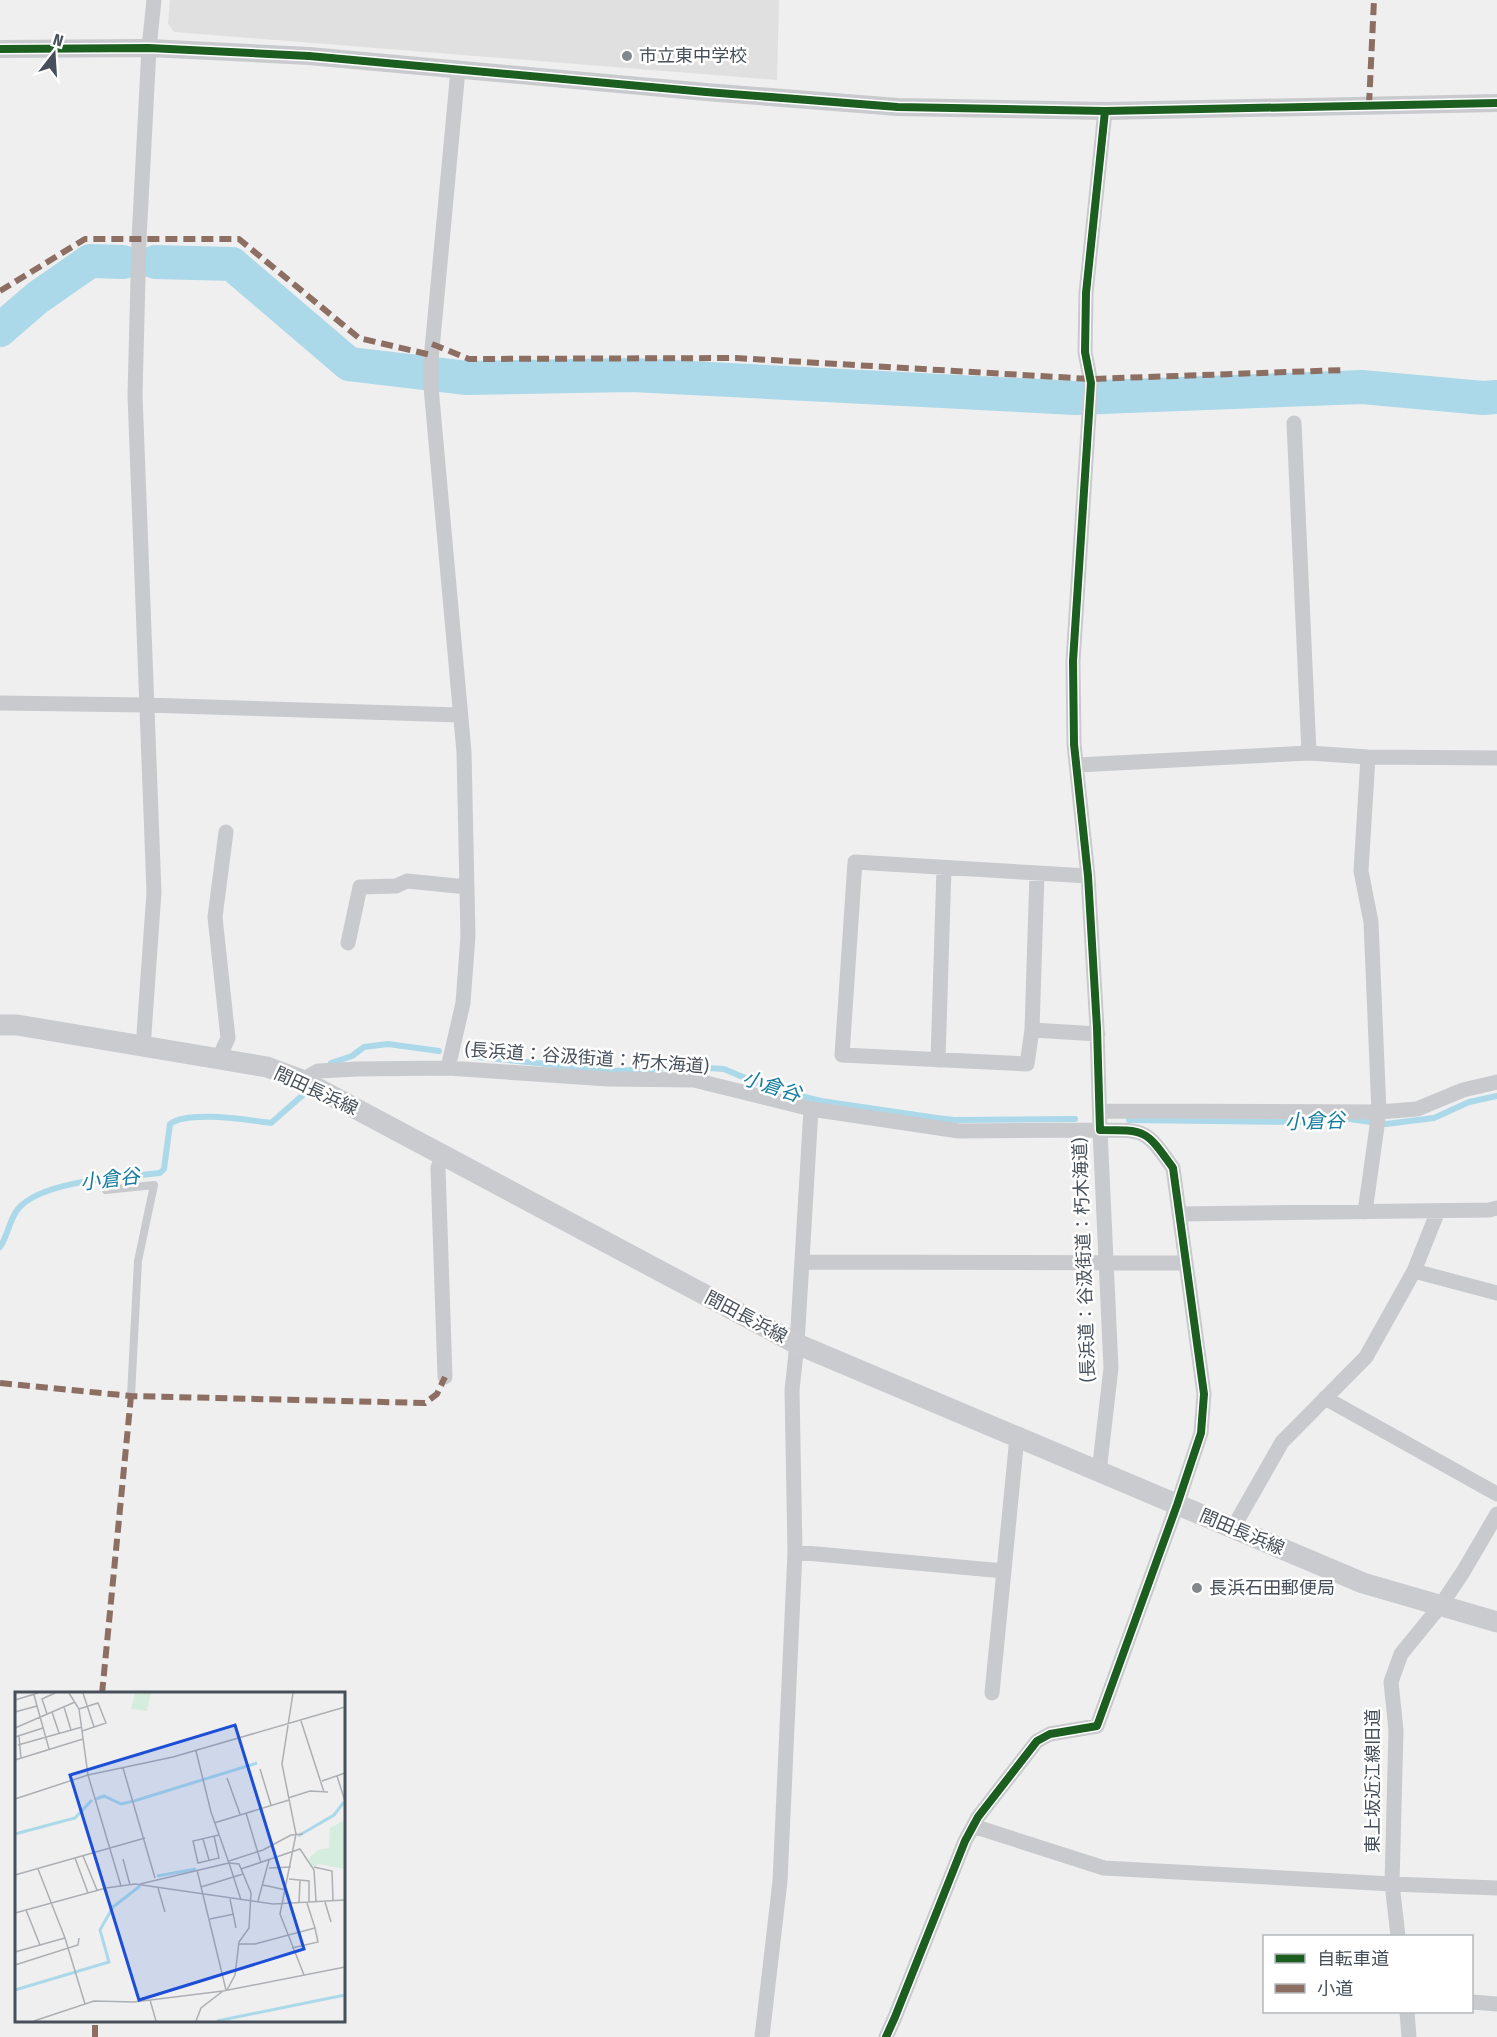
<svg xmlns="http://www.w3.org/2000/svg" width="1497" height="2037" font-family="'Fira Sans Condensed','Noto Sans JP',sans-serif">
<rect width="100%" height="100%" fill="#efefef"/>
<path fill="#e1e0e0" d="M170,0h609l-2,80 -603,-48 -6,-8z"/>
<g fill="none" stroke-linecap="round" stroke-linejoin="round">
<path stroke="#abd9e9" stroke-width="6" d="M470,1056l143,15 79,-4 32,2 45,19 52,13 116,17 17,2 121,-1
M331,1063l21,-7 12,-9 24,-3 51,7
M1129,1120l167,2 46,-4 44,6 48,-6 35,-16 28,-6
M0,1247c8,-11 9,-27 18,-38 24,-29 106,-32 142,-36l4,-4 6,-45c18,-14 78,-4 101,-1l33,-29"/>
<path stroke="#abd9e9" stroke-width="34" d="M155,262l77,2 117,100 118,14 165,-3 444,23 286,-11 121,11 14,-1
M0,330l37,-32 53,-37 33,1"/>
<path stroke="#c9cacd" stroke-width="8" d="M106,1190l48,-5 -16,76 -7,135"/>
<path stroke="#c9cacd" stroke-width="15" d="M1294,423l15,330
M0,703l146,2 314,10
M1077,765l232,-12 59,4 129,1
M1037,873l-5,157 -5,34 -185,-9 13,-193 233,14
M348,943l12,-56 36,-1 11,-5 60,6
M1032,1030l66,4
M143,1048l11,-156 -19,-497 4,-156 10,-191 5,-48
M218,1060l10,-22 -13,-121 11,-85
M938,1060l6,-192
M448,1068l15,-65 5,-67 -4,-184 -33,-365v-27l27,-290
M302,1080l16,-9 39,-2 91,-1 160,11 86,1 117,29 148,22 141,-1 11,238 -12,104
M1100,1111l279,1 38,-3 46,-19 34,-8
M442,1155l-4,13 7,209
M1365,1212l14,-100 -8,-190 -10,-51 7,-114
M1179,1214l310,-4 8,-2
M802,1262l384,1
M1414,1271l83,22
M1325,1398l172,96
M1233,1528l49,-86 84,-85 48,-86 24,-60
M795,1552l209,19
M992,1693l25,-256
M973,1826l131,42 288,16 105,4
M1398,1936l-6,-52 4,-154 -5,-48 10,-28 40,-49 22,-33 34,-58
M1472,2002l25,2
M1407,2012l2,25
M762,2037l18,-156 15,-329 -3,-162 5,-46 14,-235
M886,2037l9,-20 70,-176 13,-24 59,-76 13,-7 47,-8 80,-221 24,-72 3,-39 -31,-226c-27,-38 -26,-38 -73,-38l-3,-102 -9,-152 -14,-132 -1,-83 18,-278 -6,-31 1,-59 19,-182"/>
<path stroke="#c9cacd" stroke-width="18" d="M0,49l149,-1 160,8 397,36 192,15 207,4 392,-8"/>
<path stroke="#cacbce" stroke-width="21" d="M0,1025h17l250,42 35,13 495,264 566,239 134,39"/>
<path stroke="#8d6e63" stroke-width="6" stroke-dasharray="12 6" stroke-linecap="butt" d="M1369,105l5,-105
M0,291l85,-52h154l120,99 72,17
M432,344l37,15 267,-1 355,21 254,-9
M0,1383l131,13 294,7 12,-9 8,-17
M102,1694l29,-298
M95,2037v-17"/>
<defs>
<path id="cycleway" d="M0,49l149,-1 160,8 397,36 192,15 207,4 392,-8
M886,2037l9,-20 70,-176 13,-24 59,-76 13,-7 47,-8 80,-221 24,-72 3,-39 -31,-226c-27,-38 -26,-38 -73,-38l-3,-102 -9,-152 -14,-132 -1,-83 18,-278 -6,-31 1,-59 19,-182"/>
</defs>
<use href="#cycleway" stroke="#fff" stroke-width="11"/>
<use href="#cycleway" stroke="#1b5e20" stroke-width="8"/>
</g>
<g fill="#82888e" stroke="#fff" stroke-width="2">
<circle cx="627" cy="56" r="6"/>
<circle cx="1197" cy="1588" r="6"/>
</g>
<g text-anchor="middle" dominant-baseline="central" stroke-width="5" stroke-linejoin="round" paint-order="stroke">
<g font-size="18" fill="#47505a" stroke="#fff" text-anchor="start">
<text x="639" y="56">市立東中学校</text>
<text x="1209" y="1588">長浜石田郵便局</text>
</g>
<g font-size="18" fill="#47505a" stroke="#fff">
<text transform="translate(587 1058) rotate(4)">(長浜道：谷汲街道：朽木海道)</text>
<text transform="translate(316 1091) rotate(25)">間田長浜線</text>
<text transform="translate(1084 1260) rotate(-92)">(長浜道：谷汲街道：朽木海道)</text>
<text transform="translate(746 1317) rotate(28)">間田長浜線</text>
<text transform="translate(1242 1532) rotate(23)">間田長浜線</text>
<text transform="translate(1373 1781) rotate(-90)">東上坂近江線旧道</text>
</g>
<g font-size="20" font-style="italic" fill="#157d9f" stroke="#fff">
<text transform="translate(772 1086) rotate(18)">小倉谷</text>
<text transform="translate(1315 1121) rotate(-2)">小倉谷</text>
<text transform="translate(110 1179) rotate(-7)">小倉谷</text>
</g>
</g>
<g transform="translate(15 1692)">
<rect width="330" height="330" fill="#efefef"/>
<path d="M120,1h16l-4,18 -16,-2zM330,128v49l-26,-5 -7,3 -3,-9 9,-8 11,-2 1,-20z" fill="#d4edde"/>
<path fill="none" stroke="#abd9e9" stroke-width="3" d="M81,107l8,-3 17,8 13,-3 123,-38M0,142l60,-16 17,-18M283,144l36,-21 10,-13M142,184l39,-7M0,298l94,-28 -9,-32 13,-23 27,-21M202,329l128,-26"/>
<path fill="none" stroke="#acafb3" stroke-width="1.5" d="M54,1l10,16 9,66 33,111M68,1l11,34M278,1l-11,71 14,70 -16,80 24,61M19,3l15,54M0,8l23,-7M49,15l7,23M64,17l19,-6 8,20 -24,8M0,20l22,-6M37,20l7,21M32,22l-5,-15 13,-6M286,29l23,71M0,36l60,-26M4,44l2,22M0,45l28,-9M3,53l64,-18M181,59l15,61 18,51 10,1 12,29 -2,35 -10,14 -4,33 -8,15M0,68l68,-21M108,76l32,110M245,77l11,36M322,84l8,25M212,86l13,36M307,89l23,-8M273,106l22,-7 18,1M0,107l73,-24 85,-18 172,-50M231,121l15,50M199,131l75,-23M199,144l5,22 -21,5 -5,-22 26,-6M188,147l6,21M68,164l14,34M60,166l13,35M108,167l7,26M214,169l34,-11 28,-15 12,-1M299,175l18,4 1,29M254,176l22,-1M23,177l27,69M226,177l59,-20 14,21 2,31M182,178l29,120M0,183l130,-37M274,187l20,2v21M125,192l89,-21 12,37M248,193l23,5M186,195l42,-13M143,196l7,24M215,207l6,29M243,209l11,-41M310,210l6,20M284,211l1,-22M11,218l14,35M0,221l91,-25 29,-4 138,20 72,-4M195,227l24,-5M224,252h16l60,-16 -8,-25M277,256l26,-6 -3,-14M0,260l50,-14 20,66M0,273l63,-20 1,-7M135,308l6,21M19,329l60,-20 40,1 89,-11 122,-24M181,329l5,-13 22,-17"/>
<path fill="#1d4ed8" fill-opacity="0.15" stroke="#1d4ed8" stroke-width="3" d="M220,33l69,224 -165,51 -69,-225z"/>
<rect width="330" height="330" fill="none" stroke="#47505a" stroke-width="3"/>
</g>
<rect x="1263" y="1935" width="210" height="78" fill="#ffffff" stroke="#b5b9bd" stroke-width="1.5"/>
<rect x="1275" y="1954" width="30" height="9" fill="#1b5e20" stroke="#b5b9bd" stroke-width="1.5"/>
<text x="1317" y="1965" font-size="18" fill="#47505a">自転車道</text>
<rect x="1275" y="1984" width="30" height="9" fill="#8d6e63" stroke="#b5b9bd" stroke-width="1.5"/>
<text x="1317" y="1995" font-size="18" fill="#47505a">小道</text>
<g transform="translate(54 54) rotate(17)" stroke="#ffffff" stroke-width="4.5" paint-order="stroke">
<path d="M0-4.5L10 22L0 15L-10 22Z" fill="#47505a"/>
<text y="-9" font-size="16" font-weight="bold" text-anchor="middle" fill="#47505a">N</text>
</g>
</svg>
